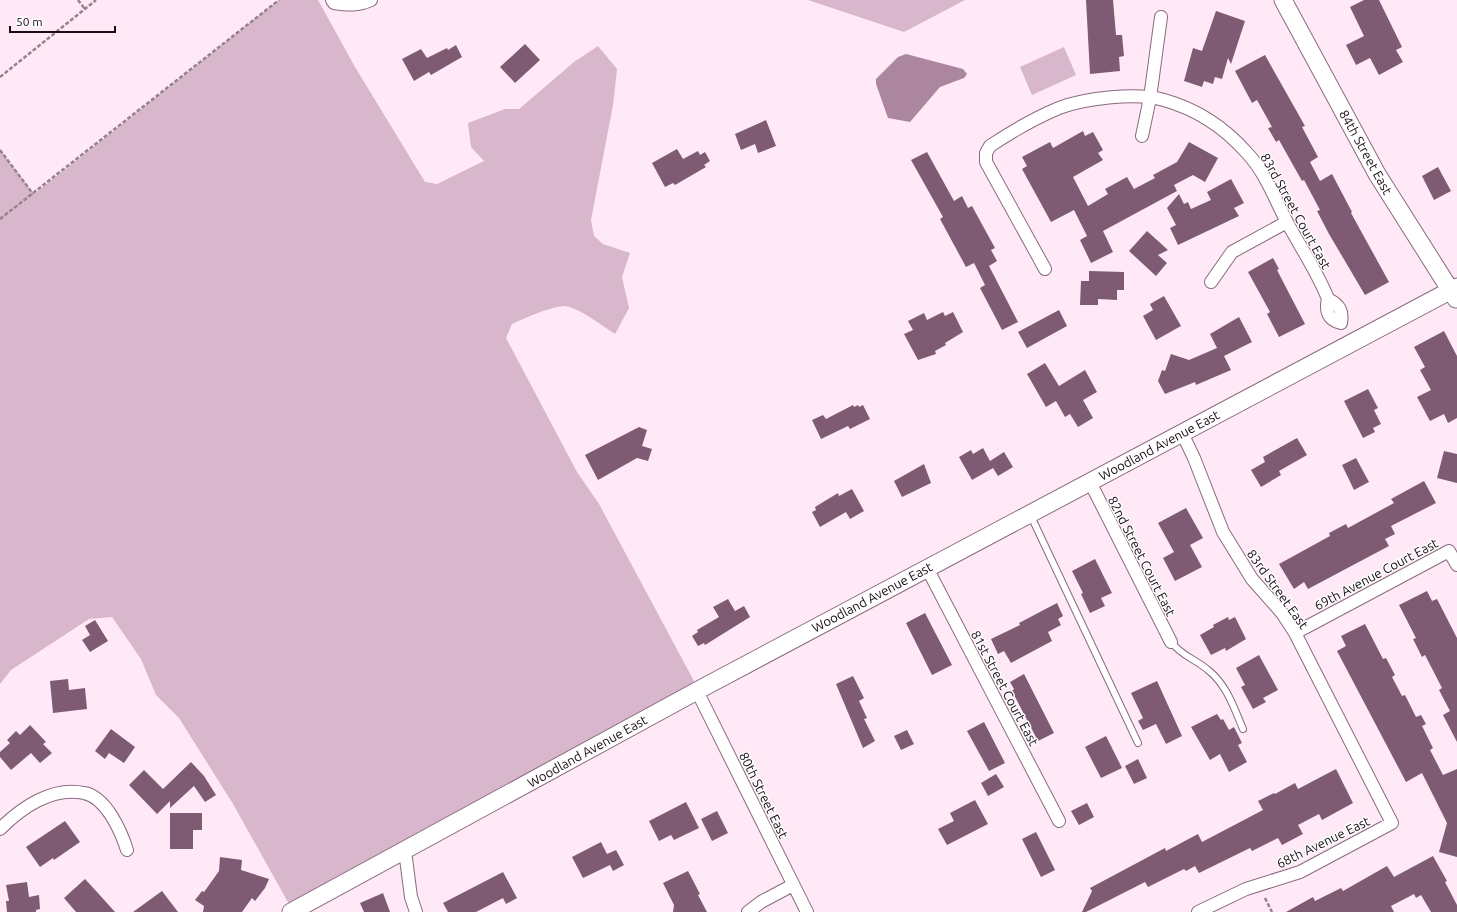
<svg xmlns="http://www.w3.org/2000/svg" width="1457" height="912" font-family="Ubuntu,sans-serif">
<rect width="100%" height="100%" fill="#ffe9f7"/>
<path fill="#d8b6cc" d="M279,0h39l37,67 70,115 12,2 47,-23 -13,-14 -3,-24 37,-14h14l55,-47 24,-16 19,23 -4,36 -22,115 3,16 9,8 27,9 -8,24 7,31 -14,26c-11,-7 -38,-28 -51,-28 -18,2 -36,11 -52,18l-6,14 71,134 22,32 95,177 -2,4 -403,219 -56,-100 -54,-86 -23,-23 -15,-36 -29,-42 -23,2 -78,51 -11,14v-534l34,44z
M808,0h157l-61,32z
M1064,47l12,28 -44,20 -12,-28z"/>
<path fill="#ab869e" d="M906,54l57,15 4,5 -3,4 -24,9 -30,35 -22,-4 -12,-34v-5l22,-22z"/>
<path fill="#7e5b72" d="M1086,0h27l3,35h6l2,21 -5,1 1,14 -30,3z
M1364,0h15l23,47 -6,3 7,12 -24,13 -9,-17 -14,7 -10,-20 18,-9 -14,-29z
M1216,11l29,10 -14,43 -3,-6 -6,21 -7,-2 -2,7 -9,-3 -2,6 -18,-6 9,-33 9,3z
M525,44l15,16 -25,23 -15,-16z
M456,45l6,12 -31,18 -2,-3 -15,9 -12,-22 19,-10 6,9 20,-10 1,2z
M1265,55l40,71 -3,1 16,30 -8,5 10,19 12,-7 20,38 -1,1 38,69 -24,13 -36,-61 -12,-23 3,-1 -16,-30 -2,1 -23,-41 -3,2 -8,-14 4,-1 -15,-27 -5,3 -17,-32z
M766,120l10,26 -18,7 -3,-9 -14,6 -6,-16z
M1083,131l2,5 8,-4 10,18 -5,3 5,7 -30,17 15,29 20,-12 -3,-5 22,-12 7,12 21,-11 -2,-3 24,-13 12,-20 29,16 -13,24 -12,-7 -19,10 3,6 -74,40 10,21 -22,11 -11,-23 7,-4 -13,-26 -23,12 -29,-53 5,-3 -5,-9 28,-15 3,6z
M677,149l6,10 15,-8 2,4 5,-3 5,9 -6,4 2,2 -31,18 -2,-2 -8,4 -13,-24z
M927,152l27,49 8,-5 6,12 4,-2 23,42 -4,2 6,11 -8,5 29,56 -16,8 -22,-42 5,-3 -11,-22 -8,4 -26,-48 3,-2 -32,-57z
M1438,167l13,24 -17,9 -12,-24z
M1231,179l13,24 -10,5 5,8 -61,29 -8,-17 6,-3 -9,-17 12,-14 5,10 4,-2 3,7 20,-9 -4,-8z
M1147,231l21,19 -10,5 9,8 -11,13 -27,-25z
M1273,258l6,11 -2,1 28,54 -26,13 -12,-23 3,-2 -22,-40z
M1089,271l35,1v18h-7v10l-19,-1v6h-18l1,-24h8z
M1164,296l17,30 -25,14 -13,-24 10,-6 -3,-6z
M1059,310l8,16 -40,22 -9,-16z
M943,312l2,4 8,-4 10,20 -18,11 1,2 -11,6 1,3 -18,6 -14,-26 9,-4 -5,-9 16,-8 3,7z
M1239,317l13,25 -28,14 7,14 -35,15 -1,-3 -30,12 -7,-13 4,-11 3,1 6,-17 18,6 28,-12 -7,-14z
M1444,331l13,25v62l-9,5 -4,-9 -14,7 -13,-24 14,-7 -11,-20 5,-3 -11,-20z
M1045,363l14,23 26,-16 12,22 -14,8 10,18 -15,9 -8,-13 -5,3 -9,-16 -10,6 -19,-33z
M1368,389l10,19 -4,2 7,14 -8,4 2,4 -12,6 -19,-37z
M853,405l1,2 4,-2 1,2 4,-2 7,14 -20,10 -2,-3 -27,13 -9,-19 11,-5 3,4z
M639,427l8,3 -5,16 10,3 -4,12 -11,-3 -39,22 -13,-25z
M1297,438l10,17 -28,16 2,4 -20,12 -10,-17 14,-8 -2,-5z
M983,448l7,13 14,-9 9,15 -15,9 -5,-8 -21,12 -13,-23 12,-7 2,4z
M1444,451l13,3v29l-20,-5z
M1356,458l13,24 -15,8 -12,-25z
M924,464l7,19 -29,14 -8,-16z
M1424,481l12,22 -45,23 4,8 -10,5 4,7 -81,43 -4,-7 -10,7 -15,-25 51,-28 -1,-3 17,-9 2,4 46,-25 -3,-4z
M852,489l12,22 -14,8 -4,-7 -26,15 -8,-15 4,-2 -1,-3 23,-14 1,3z
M1186,508l17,30 -13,7 12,22 -27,14 -12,-23 11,-6 -16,-29z
M1095,559l17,34 -11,5 4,8 -15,7 -9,-19 2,-1 -11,-22z
M1427,591l5,10 5,-2 20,39v104l-14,-27 7,-4 -11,-21 3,-2 -17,-33 -3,2 -9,-18 3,-1 -17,-33z
M728,599l7,12 9,-5 6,11 -45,28 -1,-2 -6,3 -6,-10 6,-4 -1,-2 22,-13 -6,-10z
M1057,603l6,13 -5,3 3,6 -13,7 4,9 -41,22 -7,-12 -6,3 -7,-15 29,-14 -1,-2z
M925,613l27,52 -20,10 -26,-52z
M1228,617l1,3 6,-3 11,22 -20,12 -1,-3 -14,7 -11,-20 14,-8 -1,-2z
M95,620l13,21 -18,11 -8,-12 8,-5 -5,-9z
M1365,624l18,35 3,-1 9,17 -3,2 10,19 3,-1 11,22 5,-2 5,9 -4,2 11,22 -3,2 13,25 14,-6v88l-18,-5 8,-29 -25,-50 -16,9 -69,-131 9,-5 -5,-10z
M1259,655l19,35 -15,8 3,4 -13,7 -12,-22 4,-2 -9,-17z
M1024,674l30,59 -16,8 -26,-50 2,-2 -4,-7z
M853,676l11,22 -5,3 8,17 -3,1 11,22 -12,7 -27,-64z
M68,679l1,11 16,-2 2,21 -34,4 -3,-32z
M1157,681l25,55 -16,8 -10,-20 -13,6 -5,-9 5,-3 -12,-25z
M1217,714l4,6 2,-1 6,11 5,-3 8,16 -4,2 9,17 -18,10 -9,-18 -10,6 -19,-33z
M984,722l21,41 -16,8 -22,-40z
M30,725l16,17 -3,2 9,9 -12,10 -9,-10 -20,17 -11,-13v-5l10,-9 -3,-3 9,-9 4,4z
M111,729l24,18 -11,16 -15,-10 -4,6 -10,-8z
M907,730l7,14 -13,6 -7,-14z
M1106,736l16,32 -21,10 -16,-31z
M1138,759l9,19 -13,6 -9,-18z
M191,762l13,14 12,19 -11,7 -11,-16 -24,22v-7l-13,13 -28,-29 15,-15 19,19z
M1336,769l17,34 -31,17 -3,-6 -21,11 5,9 -21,11 -4,-7 -26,13 -2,-3 -51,25 -4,-7 -9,5 -2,-2 -36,18 -3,-5 -59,30h-4l10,-21 -2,-3 75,-40 1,3 32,-17 4,8 61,-32 -5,-9 16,-8 1,1 20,-11 3,6z
M996,774l8,13 -16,9 -7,-13z
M975,800l13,24 -41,21 -9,-16 16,-8 -4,-8z
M686,802l13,26 -25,12 -3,-5 -12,6 -10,-20z
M1087,803l7,14 -15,8 -8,-14z
M717,811l11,22 -16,8 -11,-22z
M170,813h32v17h-9v19h-23z
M65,821l15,21 -26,18 -1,-2 -13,9 -14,-20z
M1036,832l19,38 -14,7 -19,-38z
M601,842l6,12 9,-4 8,15 -11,6 -3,-6 -27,13 -11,-21z
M1433,856l14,25 -2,1 12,23v7h-26l-10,-17 -5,3 -2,-4 -23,12 3,6h-108l27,-15 2,4 26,-13 2,3 44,-25 7,11z
M220,857l22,3 -1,10 28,9 -4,9 -10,13 -3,-3 -10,14h-39l1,-6 -9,-6 7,-9 2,1 15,-21z
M688,871l12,23 -2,1 9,17h-34l1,-7 -11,-22z
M503,872l14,26 -11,6 -3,-6 -27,14h-28l-5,-9z
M85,879l12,13 18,20h-39l-12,-14z
M27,882l2,15 10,-2 1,14 -4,1v2h-29l-1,-11h3l-3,-16z
M162,891l16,21h-45z
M383,893l7,19h-26l-4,-9z"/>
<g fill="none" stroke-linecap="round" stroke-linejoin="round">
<defs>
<path id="lane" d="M1030,514l108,229
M1171,642c12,15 23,16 37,28 19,15 26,38 35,59"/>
<path id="street" d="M332,0l2,3c14,2 24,3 37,-3
M1142,136l8,-38 11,-81
M1045,269l-59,-107v-9l4,-7c21,-14 45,-28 69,-38 26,-10 78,-16 105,-8 32,9 61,28 83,53 19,20 28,47 41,71 13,24 30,49 40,75
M1211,282l21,-30 55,-30
M1328,299c12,6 15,12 13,24 -13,-3 -16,-12 -13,-24z
M1182,433l12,25 29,74 29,47 30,34 13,20 97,190 -92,49 -54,17 -48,23
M1090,482l81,160
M927,568l132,253
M1295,633l154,-82 8,14
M697,691l110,221
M0,829c21,-21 52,-43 84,-36 22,4 37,38 43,57
M405,851l6,46 5,15
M748,912l13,-10 32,-17"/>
<path id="secondary" d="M1283,0l94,174 79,125
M291,912l415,-226 751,-399"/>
</defs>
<use href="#lane" stroke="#8a6a7f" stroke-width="8"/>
<use href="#street" stroke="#8a6a7f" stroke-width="14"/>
<use href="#secondary" stroke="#8a6a7f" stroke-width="19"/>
<path stroke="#94838e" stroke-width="2.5" stroke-dasharray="4 2" stroke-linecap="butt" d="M78,0l7,9
M0,77l96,-77
M0,150l33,44
M0,219l279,-219
M1265,898l7,14"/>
<use href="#lane" stroke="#fff" stroke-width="6"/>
<use href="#street" stroke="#fff" stroke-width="12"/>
<use href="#secondary" stroke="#fff" stroke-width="17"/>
</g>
<g text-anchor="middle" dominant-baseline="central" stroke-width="3" stroke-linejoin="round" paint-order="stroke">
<g font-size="13" fill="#180c14" stroke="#fdfdfd">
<text transform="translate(1366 152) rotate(61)">84th Street East</text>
<text transform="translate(1296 211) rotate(61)">83rd Street Court East</text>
<text transform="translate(1159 445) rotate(-28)">Woodland Avenue East</text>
<text transform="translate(1142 556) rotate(63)">82nd Street Court East</text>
<text transform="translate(1376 574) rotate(-28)">69th Avenue Court East</text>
<text transform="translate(1278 589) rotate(54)">83rd Street East</text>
<text transform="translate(872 597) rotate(-28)">Woodland Avenue East</text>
<text transform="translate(1005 688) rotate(62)">81st Street Court East</text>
<text transform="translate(587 751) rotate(-29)">Woodland Avenue East</text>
<text transform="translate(764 795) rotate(64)">80th Street East</text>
<text transform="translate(1323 842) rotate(-26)">68th Avenue East</text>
</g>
</g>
<path d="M10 26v6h105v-6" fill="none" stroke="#180c14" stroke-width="2"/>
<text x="16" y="26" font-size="12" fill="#180c14" stroke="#fdfdfd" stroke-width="3" paint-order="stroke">50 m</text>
</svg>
